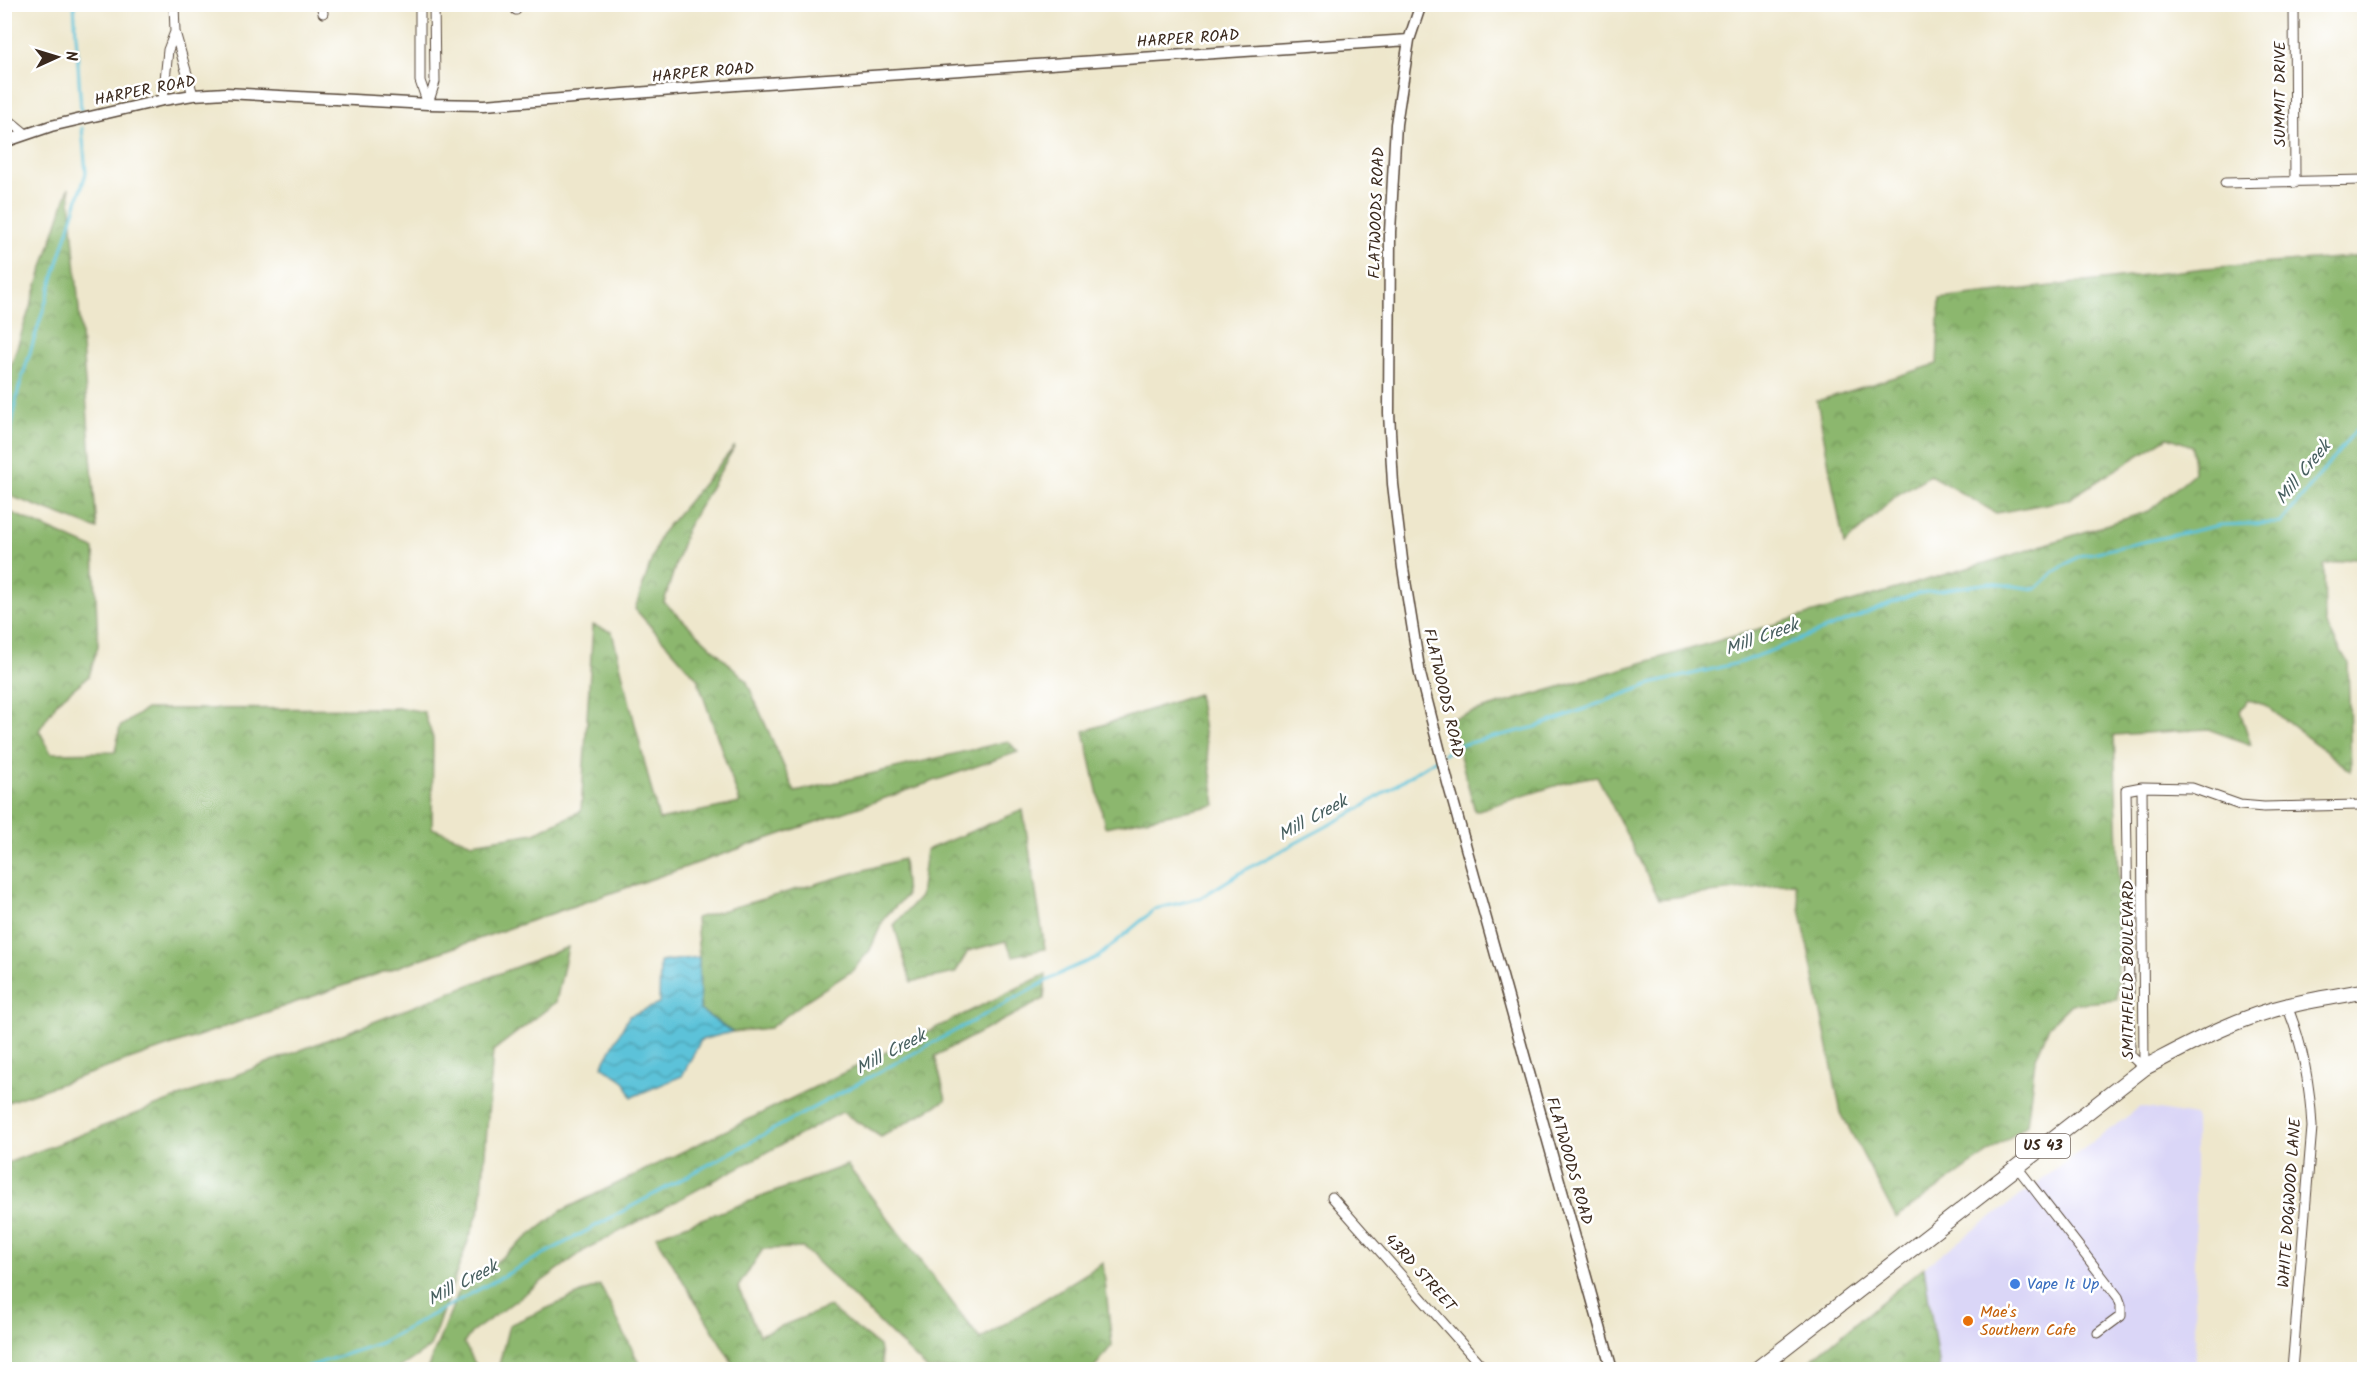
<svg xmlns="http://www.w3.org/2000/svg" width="2369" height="1374" font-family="Kalam,sans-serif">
<defs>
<pattern id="forest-crowns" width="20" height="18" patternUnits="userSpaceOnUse" patternTransform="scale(1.5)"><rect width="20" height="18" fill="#8cb76e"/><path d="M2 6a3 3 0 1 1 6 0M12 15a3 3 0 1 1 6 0" fill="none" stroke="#74955a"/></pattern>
<pattern id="water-waves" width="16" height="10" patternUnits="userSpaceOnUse" patternTransform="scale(1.5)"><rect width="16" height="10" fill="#5cc2d9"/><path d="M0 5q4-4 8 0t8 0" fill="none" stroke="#4d9eaf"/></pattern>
</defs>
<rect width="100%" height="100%" fill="#fff"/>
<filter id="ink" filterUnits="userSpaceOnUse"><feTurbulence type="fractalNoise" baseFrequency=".0167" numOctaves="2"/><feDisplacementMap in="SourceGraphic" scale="12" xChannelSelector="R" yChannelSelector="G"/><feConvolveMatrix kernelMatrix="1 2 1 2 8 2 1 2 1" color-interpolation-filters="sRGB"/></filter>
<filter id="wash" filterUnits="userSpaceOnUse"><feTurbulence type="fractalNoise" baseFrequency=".008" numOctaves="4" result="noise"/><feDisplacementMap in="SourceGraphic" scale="24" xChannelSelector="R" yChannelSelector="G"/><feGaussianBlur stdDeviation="1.35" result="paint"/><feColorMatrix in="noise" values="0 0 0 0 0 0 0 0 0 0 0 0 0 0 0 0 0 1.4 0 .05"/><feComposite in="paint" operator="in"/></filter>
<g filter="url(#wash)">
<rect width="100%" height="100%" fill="#eee7cc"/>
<path fill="#dad6f7" d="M2140,1107l55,9v253h-256l-15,-102z"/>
<path fill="url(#forest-crowns)" stroke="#647046" stroke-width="1.5" d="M69,187l28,342 -92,-35v-110z
M2364,256v300l-40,9 1,58 23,40 3,108 -86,-66 -17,-5 -8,11 11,34 -43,-16 -94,6 6,171 -3,94 -46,4 -22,22 -14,34 -8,65 -131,93 -55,-105 -46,-230 -136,16 -62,-123 -23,4 -99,31 -25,-92 569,-166 130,-42 45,-38 -2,-27 -24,-9 -101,63 -71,13 -66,-38 -33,20 -53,50 -27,-144 120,-37 3,-65 265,-31z
M735,446l-48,82 -23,74 82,78 49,112 213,-51 10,11 -1013,351v-593l89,39 4,97 -9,30 -31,25 -19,29 12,23 64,-1 5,-25 26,-18 256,-1 22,4 9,26 -1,90 40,15 63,-10 46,-22 12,-186 19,7 47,188 81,-17 -43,-125 -62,-69 25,-74z
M1198,694l18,111 -111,22 -21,-96z
M1023,810l22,139 -32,7 -7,-15 -38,10 -13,22 -44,9 -17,-57 26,-28 6,-47z
M903,859l3,37 -22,22 -14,32 -18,21 -44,28 -38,29 -38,4 -32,-22 -1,-53 -3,-39z
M568,947l-12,55 -63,49 -12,154 -51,142 -32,22h-393v-205z
M1046,974l-2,25 -109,57 11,44 -65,37 -39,-25 -257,138 -114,83 -7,10 14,26h-49l-1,-2 31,-76 102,-80z
M847,1165l133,174 123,-76 9,82 -19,24h-166l-124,-121 -40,1 -25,38 21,48 70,-28 50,39 4,23h-147l-80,-133z
M1924,1267l15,102h-139z
M600,1285l42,84h-144l11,-44z"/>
<path fill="url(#water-waves)" stroke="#4c767c" stroke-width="1.5" d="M699,957l1,53 32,22 -31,8 -19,36 -50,21 -8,-16 -22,-15 27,-50 30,-12 1,-42z"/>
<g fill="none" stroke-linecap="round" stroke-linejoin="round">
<path stroke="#5cc2d9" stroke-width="3" d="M74,4l7,106
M4,469l14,-78 68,-218 -4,-45
M1444,754l16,-9 76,-18 115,-43 91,-22 173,-68 74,-11 47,6 17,-16 26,-17 141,-31 61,-2 83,-103
M298,1370l82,-27 687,-373 31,-13 57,-48 45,-11 45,-28 114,-61 80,-52"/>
</g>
</g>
<g filter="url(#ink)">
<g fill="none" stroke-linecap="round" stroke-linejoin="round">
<defs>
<path id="minor" d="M174,4l1,28 18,63
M321,4l2,9
M420,4v77l8,23 7,-22 -1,-78
M2294,4l1,179
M516,10l1,-6
M163,100l5,-50 7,-18
M4,116l22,18
M2225,183l139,-3
M2142,787l2,281
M2287,1006c16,38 23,80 25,121l-20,243
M2144,1068l-14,-13 -4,-265 16,-3 50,1 48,17 24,2 95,-2 5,-2
M2017,1167l101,130 3,8v11l-23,17
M1332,1197l153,173"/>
<path id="tertiary" d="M1421,4l-12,36 -13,84 -6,108 -1,181 4,71 10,84 17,106 28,109 164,587
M4,142l47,-16 112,-26 30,-5 33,-2 202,11 56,1 252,-20 673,-45"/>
<path id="trunk" d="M1756,1370l388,-302c46,-24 92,-50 143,-62 26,-7 52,-10 77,-15"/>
</defs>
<use href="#minor" stroke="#564638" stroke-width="11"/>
<use href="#tertiary" stroke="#564638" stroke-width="13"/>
<use href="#trunk" stroke="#564638" stroke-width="17"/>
<use href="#minor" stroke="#fff" stroke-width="9"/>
<use href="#tertiary" stroke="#fff" stroke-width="10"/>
<use href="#trunk" stroke="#fff" stroke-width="15"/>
</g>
</g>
<circle fill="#3f7fe0" stroke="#fff" stroke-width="2" cx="2015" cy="1284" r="6"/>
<circle fill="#e8710a" stroke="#fff" stroke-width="2" cx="1968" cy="1321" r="6"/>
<g text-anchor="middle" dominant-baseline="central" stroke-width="5" stroke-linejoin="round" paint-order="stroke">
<rect fill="#fff" stroke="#766a62" stroke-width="1.5" x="2016" y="1134" width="54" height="24" rx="4.5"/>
<g font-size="15" font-weight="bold" fill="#3b2a1e">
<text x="2043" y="1146">US 43</text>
</g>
<g font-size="16" fill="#3b2a1e" stroke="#fff">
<text transform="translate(1188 39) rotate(-4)">HARPER ROAD</text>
<text transform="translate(703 73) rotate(-5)">HARPER ROAD</text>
<text transform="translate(145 91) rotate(-11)">HARPER ROAD</text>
<text transform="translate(2280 94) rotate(-90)">SUMMIT DRIVE</text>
<text transform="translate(1377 213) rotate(-88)">FLATWOODS ROAD</text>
<text transform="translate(1443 693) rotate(77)">FLATWOODS ROAD</text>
<text transform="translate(2128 970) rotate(-90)">SMITHFIELD BOULEVARD</text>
<text transform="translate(1569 1161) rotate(74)">FLATWOODS ROAD</text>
<text transform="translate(2290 1203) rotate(-86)">WHITE DOGWOOD LANE</text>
<text transform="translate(1420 1273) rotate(48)">43RD STREET</text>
</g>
<g font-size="16" fill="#366cbe" stroke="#fff" text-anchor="start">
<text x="2027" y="1284">Vape It Up</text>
</g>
<g font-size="16" fill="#c56008" stroke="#fff" text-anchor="start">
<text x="1980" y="1312">Mae's<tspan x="1980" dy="18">Southern Cafe</tspan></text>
</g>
<g font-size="18" font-style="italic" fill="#475f5f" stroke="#fff">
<text transform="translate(2304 473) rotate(-51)">Mill Creek</text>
<text transform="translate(1762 638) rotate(-20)">Mill Creek</text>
<text transform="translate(1313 819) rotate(-29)">Mill Creek</text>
<text transform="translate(891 1053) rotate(-28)">Mill Creek</text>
<text transform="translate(463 1284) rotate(-28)">Mill Creek</text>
</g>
</g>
<rect width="2369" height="1374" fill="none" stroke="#fff" stroke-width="24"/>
<g transform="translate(57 57) rotate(86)" stroke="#ffffff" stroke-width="4.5" paint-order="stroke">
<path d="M0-4.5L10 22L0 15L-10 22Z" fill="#3b2a1e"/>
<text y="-9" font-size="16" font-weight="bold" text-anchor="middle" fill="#3b2a1e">N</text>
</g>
</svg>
